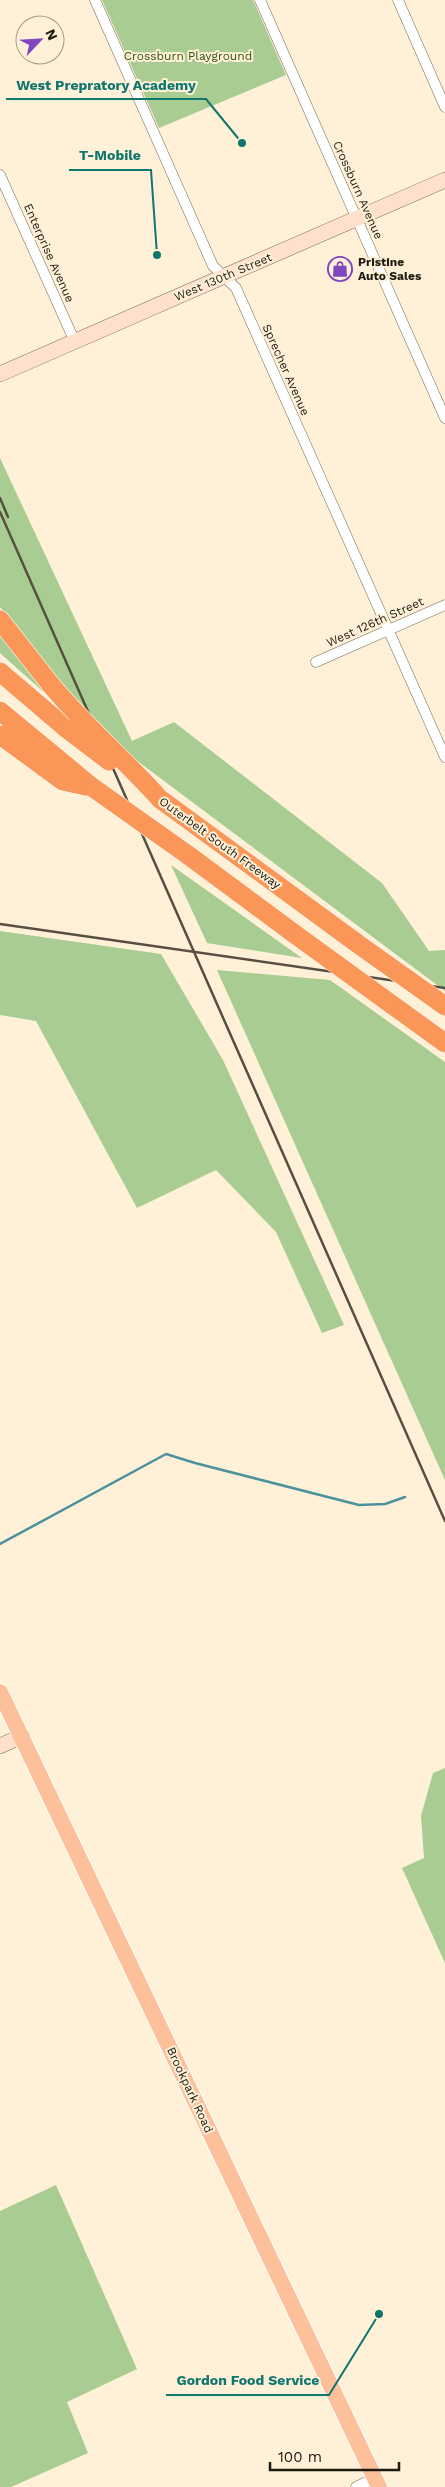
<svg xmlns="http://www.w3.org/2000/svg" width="445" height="2487" font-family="'Work Sans',sans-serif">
<rect width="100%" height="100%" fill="#fff0d8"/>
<path fill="#a9cc92" d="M102,0h151l33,75 -127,53z
M0,458l132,283 42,-19 208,161 47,68 16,-1v41l-317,-237 -72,-75 -56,-72z
M0,627l48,69 -48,-43z
M171,865l131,93 -95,-15z
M0,931l161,23 62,106 121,265 -22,8 -46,-101 -60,-62 -79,38 -101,-187 -36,-6z
M217,970l113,10 115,82v418z
M445,1768v195l-43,-95 22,-10 -3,-42 12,-43z
M56,2185l81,184 -70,33 21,51 -77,34h-11v-276z"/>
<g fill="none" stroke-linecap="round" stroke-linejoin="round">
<path stroke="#4b929d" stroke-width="2.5" d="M0,1544l166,-90 29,9 164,42 26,-1 20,-7"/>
<defs>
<path id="street" d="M95,0l118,266 23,22 209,469
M260,0l185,418
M398,0l47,107
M0,175l75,167
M316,662l129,-57
M356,2487l19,-9"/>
<path id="secondary" d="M0,374l445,-194
M0,1746l22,-10"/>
<path id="primary" d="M0,1692l379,795"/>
<path id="highway" d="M0,620l51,65
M0,672l67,57
M0,711l92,76
M0,735l63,46 27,6
M160,799l198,145
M188,855l108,80
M391,1004l54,39"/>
</defs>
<use href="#street" stroke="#756852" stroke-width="11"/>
<use href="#secondary" stroke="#756852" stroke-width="16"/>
<use href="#primary" stroke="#fff" stroke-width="18"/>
<use href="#highway" stroke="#fff" stroke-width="20"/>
<use href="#street" stroke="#fff" stroke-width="10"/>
<use href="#secondary" stroke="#fee0cd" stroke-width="15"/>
<use href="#primary" stroke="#fcc09b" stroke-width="16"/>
<use href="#highway" stroke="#fa9658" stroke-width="19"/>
<path stroke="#564f42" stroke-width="2.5" d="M0,498l8,19
M0,512l445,1009
M0,924l445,64"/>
<defs>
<path id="highway-bridge" d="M51,685c34,41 74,75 109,114
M67,729l42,32
M92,787l96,68
M296,935l95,69
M358,944l87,62"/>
</defs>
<use href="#highway-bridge" stroke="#fff" stroke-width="20" stroke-linecap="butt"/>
<use href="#highway-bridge" stroke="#fa9658" stroke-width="19"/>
</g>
<defs>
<symbol id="shop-ring" viewBox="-11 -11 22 22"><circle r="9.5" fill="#fff0d8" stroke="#8046bd" stroke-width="1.5"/><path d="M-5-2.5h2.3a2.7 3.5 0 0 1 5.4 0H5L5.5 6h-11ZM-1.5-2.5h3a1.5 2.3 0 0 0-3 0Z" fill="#8046bd"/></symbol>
</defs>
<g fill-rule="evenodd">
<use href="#shop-ring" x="326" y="255" width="28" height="28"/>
</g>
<g text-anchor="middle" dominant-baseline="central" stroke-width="4" stroke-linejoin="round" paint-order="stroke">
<g font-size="12" fill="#2e510b" stroke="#fff0d8">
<text x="188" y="56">Crossburn Playground</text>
</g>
<g font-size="12" fill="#1f1a11" stroke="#fff0d8">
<text transform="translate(358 190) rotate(66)">Crossburn Avenue</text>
<text transform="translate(49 253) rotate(66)">Enterprise Avenue</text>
<text transform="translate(223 277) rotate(-23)">West 130th Street</text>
<text transform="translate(286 370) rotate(66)">Sprecher Avenue</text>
<text transform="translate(375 622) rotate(-24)">West 126th Street</text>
<text transform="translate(220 843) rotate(36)">Outerbelt South Freeway</text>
<text transform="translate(190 2090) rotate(65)">Brookpark Road</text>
</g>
<g font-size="12" font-weight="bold" fill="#1f1a11" stroke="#fff0d8" text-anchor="start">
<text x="358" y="262">Pristine<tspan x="358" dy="14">Auto Sales</tspan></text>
</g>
</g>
<path fill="none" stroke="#0f766e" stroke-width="2" d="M242 143L206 99H6M157 255L151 170H69M379 2314L329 2395H166"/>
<g fill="#0f766e" stroke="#fff0d8" stroke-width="2">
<circle cx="242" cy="143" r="5"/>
<circle cx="157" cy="255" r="5"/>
<circle cx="379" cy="2314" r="5"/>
</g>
<g font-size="14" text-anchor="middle" font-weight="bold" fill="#0f766e" stroke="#fff0d8" stroke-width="4" stroke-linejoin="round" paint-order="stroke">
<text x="106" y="90">West Prepratory Academy</text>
<text x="110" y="160">T-Mobile</text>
<text x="248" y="2385">Gordon Food Service</text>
</g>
<g transform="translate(40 40) rotate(65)"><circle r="24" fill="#fff0d8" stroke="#a59a88"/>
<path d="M0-4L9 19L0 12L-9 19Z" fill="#8046bd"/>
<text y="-8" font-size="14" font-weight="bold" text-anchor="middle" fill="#1f1a11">N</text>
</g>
<path d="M270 2462v8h129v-8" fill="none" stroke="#1f1a11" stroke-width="2.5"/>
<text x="278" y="2462" font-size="15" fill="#1f1a11" stroke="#fff0d8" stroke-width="4" paint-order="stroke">100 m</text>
</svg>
